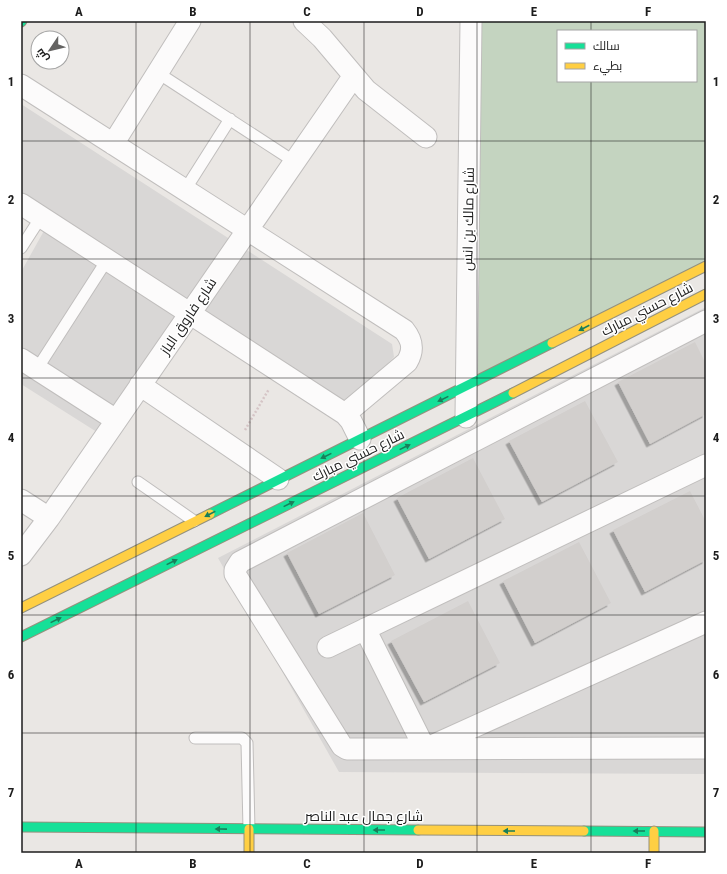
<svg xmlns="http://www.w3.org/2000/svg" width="727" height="874" font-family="'Roboto Condensed',Cairo,sans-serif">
<defs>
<filter id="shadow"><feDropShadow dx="-3.5" dy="3.5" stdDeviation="0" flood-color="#0004"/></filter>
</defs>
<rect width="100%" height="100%" fill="#eae7e4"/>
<path fill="#d9d7d6" d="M21,104l371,240 2,13 -58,64 -155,-106 -81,119 -79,-50v-112l24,-43 -24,-16z
M706,307v467l-367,-2 -121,-214z"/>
<path fill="#c4d4c0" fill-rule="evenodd" d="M473,21h233v243l-240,124zM558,31h138v50h-138z"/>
<path fill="#d2cfcd" filter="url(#shadow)" d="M695,342l11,22v50l-56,30 -32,-62z
M585,401l33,61 -76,40 -33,-61z
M473,458l32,61 -76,40 -32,-61z
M690,491l16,31v38l-61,32 -32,-62z
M363,513l32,62 -76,39 -32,-61z
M579,542l32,61 -76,40 -32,-62z
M468,601l32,62 -76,39 -33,-61z"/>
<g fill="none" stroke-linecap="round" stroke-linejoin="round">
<defs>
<path id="lane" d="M158,73l137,89
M185,190l45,-71
M21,248l20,-31
M37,369l70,-109
M138,482l56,39
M195,738h47l5,5 2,86"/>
<path id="street" d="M304,21l18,17 44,52 60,47
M21,85l383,245c9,11 10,20 3,32l-62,52
M113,144l77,-123
M21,204l324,210 6,7 9,18
M706,321l-466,241 -5,8v4l107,172 5,3 359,-1
M21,359l95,61
M140,385l138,94
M466,417l5,-396
M21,500l28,18
M21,555l28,-37 304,-441
M365,629l60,120 281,-127
M328,647l378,-182"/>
<path id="fast" d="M21,22l1,-1
M210,514l342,-171
M21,637l492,-244
M21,827l397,3
M584,831l122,1"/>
<path id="slow" d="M552,343l154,-77
M513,393l193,-99
M21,608l189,-94
M249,829v24
M418,830l166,1
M654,831v22"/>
</defs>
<use href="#lane" stroke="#c0bebd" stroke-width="13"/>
<use href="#street" stroke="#c0bebd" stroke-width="23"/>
<use href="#fast" stroke="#94917d" stroke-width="11"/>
<use href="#slow" stroke="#94917d" stroke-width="11"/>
<path stroke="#d5c5c6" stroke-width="2.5" stroke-dasharray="2 2" stroke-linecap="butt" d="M245,430l24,-41"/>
<use href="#lane" stroke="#fcfbfb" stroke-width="11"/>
<use href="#street" stroke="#fcfbfb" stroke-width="21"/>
<use href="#fast" stroke="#16e098" stroke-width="9"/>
<use href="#slow" stroke="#ffcf43" stroke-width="9"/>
</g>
<defs><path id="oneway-solid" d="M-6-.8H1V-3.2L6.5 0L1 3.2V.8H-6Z"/></defs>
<g fill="#197e5a">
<use href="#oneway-solid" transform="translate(584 328) rotate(153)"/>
<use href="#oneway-solid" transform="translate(443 399) rotate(154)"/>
<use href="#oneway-solid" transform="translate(405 447) rotate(-26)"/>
<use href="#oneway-solid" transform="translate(326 456) rotate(154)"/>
<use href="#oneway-solid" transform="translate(289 504) rotate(-26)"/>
<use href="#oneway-solid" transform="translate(210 514) rotate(153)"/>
<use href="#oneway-solid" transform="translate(172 562) rotate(-26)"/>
<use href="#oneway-solid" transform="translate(56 620) rotate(-26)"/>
<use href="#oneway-solid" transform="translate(221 829) rotate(-179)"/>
<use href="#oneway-solid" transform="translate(379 830) rotate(-180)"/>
<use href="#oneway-solid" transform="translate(509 831) rotate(-180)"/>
<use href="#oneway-solid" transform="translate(639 831) rotate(-180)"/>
</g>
<path fill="none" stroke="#1c1c1c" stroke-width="1" stroke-opacity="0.55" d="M136,21v832M250,21v832M364,21v832M477,21v832M591,21v10M591,81v772M21,141h685M21,259h685M21,378h685M21,496h685M21,615h685M21,733h685"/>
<g text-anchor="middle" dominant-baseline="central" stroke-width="3" stroke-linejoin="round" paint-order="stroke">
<g font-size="14" fill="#1c1c1c" stroke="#fff">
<text transform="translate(468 219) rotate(-89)">شارع مالك بن انس</text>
<text transform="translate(647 309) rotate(-27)">شارع حسني مبارك</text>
<text transform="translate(188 316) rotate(-56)">شارع فاروق الباز</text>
<text transform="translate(358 455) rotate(-26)">شارع حسني مبارك</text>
<text x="364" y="816">شارع جمال عبد الناصر</text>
</g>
</g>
<rect width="727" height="874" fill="none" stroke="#ffffff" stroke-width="44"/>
<rect x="557" y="30" width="140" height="52" fill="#ffffff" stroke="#a4a4a4"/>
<rect x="565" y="43" width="20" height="6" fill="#16e098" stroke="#a4a4a4"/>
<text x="593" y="50" font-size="12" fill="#1c1c1c">سالك</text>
<rect x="565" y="63" width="20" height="6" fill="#ffcf43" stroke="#a4a4a4"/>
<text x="593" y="70" font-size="12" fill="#1c1c1c">بطيء</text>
<g transform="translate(50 50) rotate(235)"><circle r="19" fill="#ffffff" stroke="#a4a4a4"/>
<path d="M0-3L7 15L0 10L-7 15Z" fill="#646362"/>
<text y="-6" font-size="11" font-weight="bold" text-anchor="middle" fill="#1c1c1c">ش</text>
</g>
<rect x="22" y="22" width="683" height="830" fill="none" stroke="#1c1c1c" stroke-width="1.5"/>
<g font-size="13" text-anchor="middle" font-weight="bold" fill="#1c1c1c">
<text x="79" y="16">A</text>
<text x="193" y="16">B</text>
<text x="307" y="16">C</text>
<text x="420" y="16">D</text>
<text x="534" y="16">E</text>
<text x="648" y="16">F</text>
<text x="11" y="86">1</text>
<text x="716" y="86">1</text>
<text x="11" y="204">2</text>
<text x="716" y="204">2</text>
<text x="11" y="323">3</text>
<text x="716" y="323">3</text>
<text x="11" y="442">4</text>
<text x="716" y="442">4</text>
<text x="11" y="560">5</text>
<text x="716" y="560">5</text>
<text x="11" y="679">6</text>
<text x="716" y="679">6</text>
<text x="11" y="797">7</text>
<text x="716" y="797">7</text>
<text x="79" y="868">A</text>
<text x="193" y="868">B</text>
<text x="307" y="868">C</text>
<text x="420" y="868">D</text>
<text x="534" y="868">E</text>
<text x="648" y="868">F</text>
</g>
</svg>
